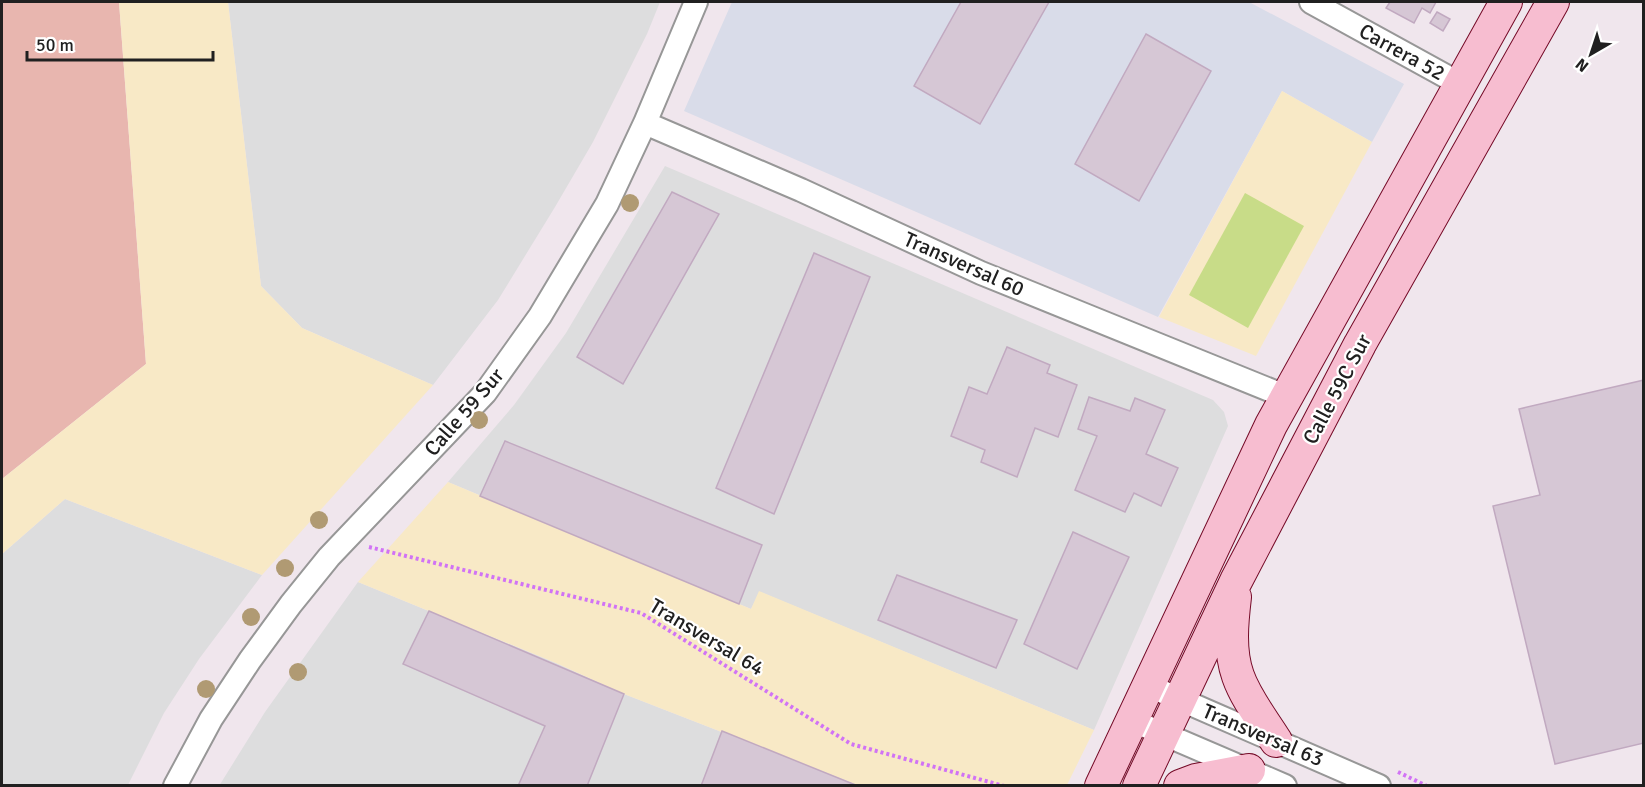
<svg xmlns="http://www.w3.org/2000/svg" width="1645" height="787" font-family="Signika,sans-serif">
<rect width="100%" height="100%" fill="#f0e6ed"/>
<path fill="#ddddde" d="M228,2h432l-13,32 -54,108 -38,65 -57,93 -65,85 -131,-57 -41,-42z
M665,166l548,234 11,12 4,14 -134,304 -334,-138 -9,17 -303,-127 66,-77 52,-72z
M65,499l197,76 -63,84 -35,54 -36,72h-126v-231z
M358,582l198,81 68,31 234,91 -639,1 46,-74z"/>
<path fill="#d9dce9" d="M732,2h517l155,82 -32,58 -90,-51 -124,226 -474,-206z"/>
<path fill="#e8b6af" d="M2,2h117l27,362 -144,115z"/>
<path fill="#f8e9c6" d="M119,2h109l33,284 41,42 131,57 -171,190 -197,-76 -63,55v-75l144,-115z
M1282,91l90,51 -116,214 -97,-39z
M448,482l303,127 8,-18 335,139 -27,55h-209l-234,-91 -68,-31 -198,-81z"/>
<path fill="#c8dc88" d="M1245,193l59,33 -56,102 -59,-33z"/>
<path fill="#d6c7d5" stroke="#c1a9c0" stroke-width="1.5" d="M961,2h88l-69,122 -66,-38z
M1390,2h46l-6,11 -8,-5 -8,15 -28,-15z
M1437,12l13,7 -7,12 -13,-8z
M1146,34l65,37 -72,130 -64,-37z
M672,192l47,22 -96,170 -46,-27z
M814,253l56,24 -96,237 -58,-26z
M1007,347l43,18 -3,8 30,12 -19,52 -23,-9 -18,49 -36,-15 4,-12 -34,-14 18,-49 18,7z
M1644,380v363l-89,21 -62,-258 47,-11 -21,-86z
M1089,397l41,14 5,-13 30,12 -19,44 32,14 -17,38 -27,-13 -9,19 -50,-22 22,-54 -19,-7z
M505,441l257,104 -23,59 -259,-108z
M1073,532l56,25 -52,112 -53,-25z
M897,575l120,45 -21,48 -118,-48z
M429,611l195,83 -37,92h-69l27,-60 -142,-62z
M722,731l136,55h-157z"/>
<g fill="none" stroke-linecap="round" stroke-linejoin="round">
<defs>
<path id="street" d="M1311,2l149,82
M645,123l156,67 180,83 306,124
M1147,685l232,101
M1131,720l154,66
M175,786l36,-67 39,-59 41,-56 38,-47 156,-164 55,-77 67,-112 38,-81 51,-121"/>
<path id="secondary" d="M1235,597c-3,25 -6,54 3,79 8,23 25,44 38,65
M1101,786l170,-361 235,-423
M1139,786l97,-205 124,-237 193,-342
M1180,786l16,-6 53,-10"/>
</defs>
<use href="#street" stroke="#979797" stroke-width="26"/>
<use href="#secondary" stroke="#740926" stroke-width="34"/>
<path stroke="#d173f5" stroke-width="4" stroke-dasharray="3 3" stroke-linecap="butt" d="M369,547l272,66 210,131 153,42
M1398,772l29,14"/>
<use href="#street" stroke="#fff" stroke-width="22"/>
<use href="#secondary" stroke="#f7bdd0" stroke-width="32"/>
</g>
<g fill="#b09a73">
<circle cx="630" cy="203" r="9"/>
<circle cx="479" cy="420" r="9"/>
<circle cx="319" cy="520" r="9"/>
<circle cx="285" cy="568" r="9"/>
<circle cx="251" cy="617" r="9"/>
<circle cx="298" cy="672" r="9"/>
<circle cx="206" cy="689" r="9"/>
</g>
<g text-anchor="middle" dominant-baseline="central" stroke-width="4.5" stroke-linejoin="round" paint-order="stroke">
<g font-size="21" fill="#202020" stroke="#fff">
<text transform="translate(1402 52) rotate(29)">Carrera 52</text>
<text transform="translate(964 264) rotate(24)">Transversal 60</text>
<text transform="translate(1337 389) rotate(-62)">Calle 59C Sur</text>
<text transform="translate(464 412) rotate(-49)">Calle 59 Sur</text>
<text transform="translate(707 637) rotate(31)">Transversal 64</text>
<text transform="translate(1263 735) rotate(23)">Transversal 63</text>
</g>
</g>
<rect width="1645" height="787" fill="none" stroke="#202020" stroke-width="6"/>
<g transform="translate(1591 54) rotate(219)" stroke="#ffffff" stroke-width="4.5" paint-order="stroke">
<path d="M0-4.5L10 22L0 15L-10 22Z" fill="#202020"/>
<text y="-9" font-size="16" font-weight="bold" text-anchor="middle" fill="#202020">N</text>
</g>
<path d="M27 51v9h186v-9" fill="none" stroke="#202020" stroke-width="3"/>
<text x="36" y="51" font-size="18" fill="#202020" stroke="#ffffff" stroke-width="4.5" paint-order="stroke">50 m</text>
</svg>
